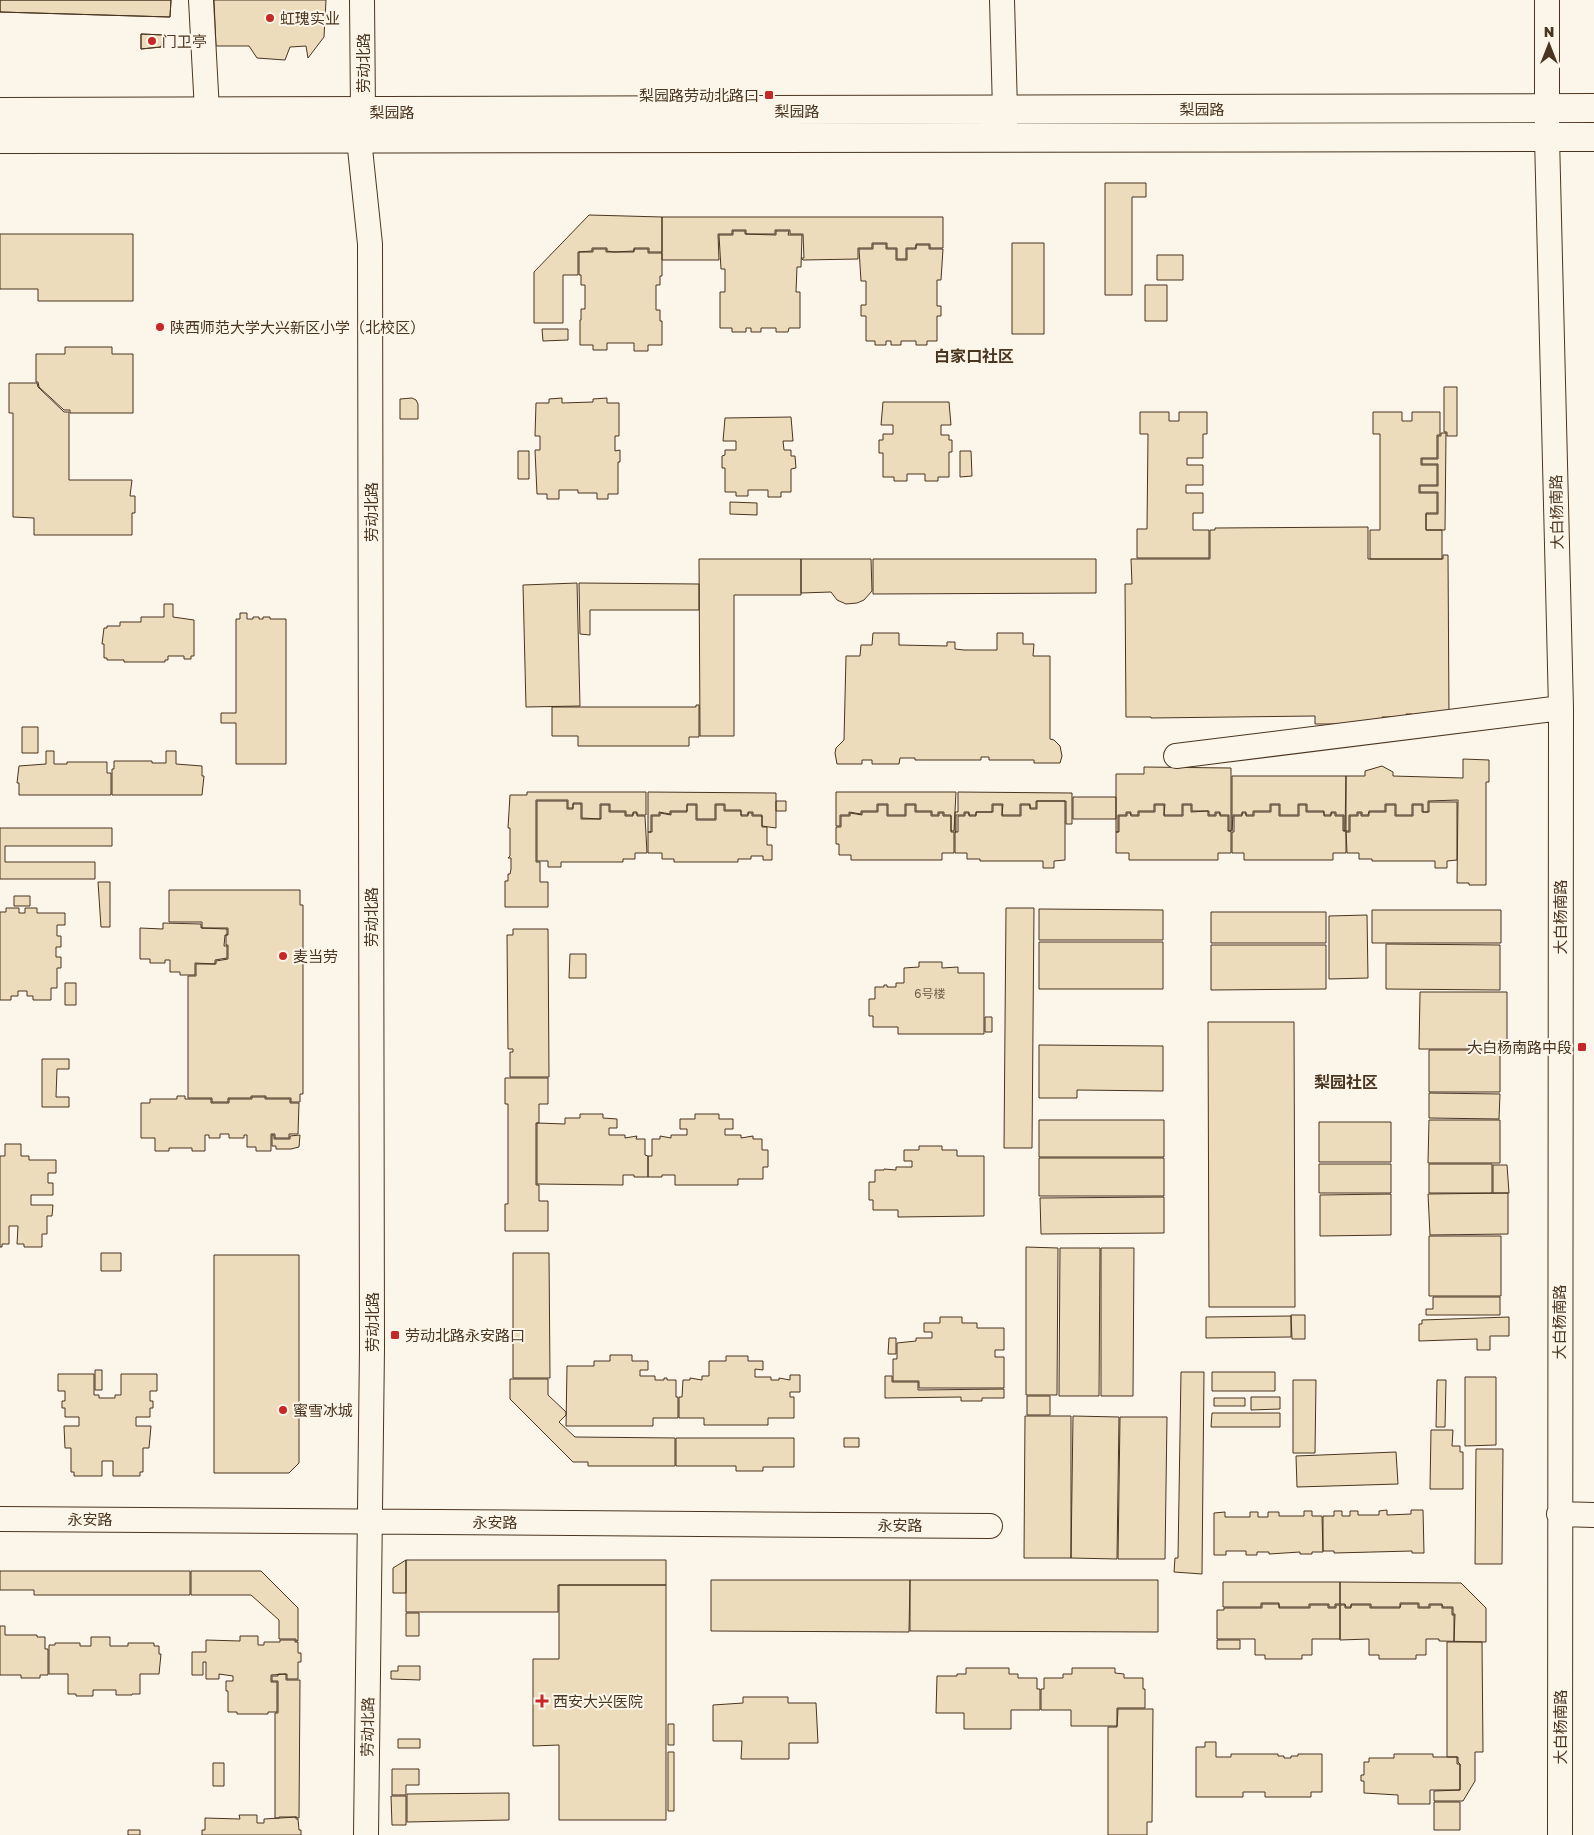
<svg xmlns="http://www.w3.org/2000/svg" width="1594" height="1835" font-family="'Golos Text','Noto Sans SC',sans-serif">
<rect width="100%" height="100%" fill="#fbf6e9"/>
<path fill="#ecdcbc" stroke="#4a3520" d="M0,0h171l-1,17 -170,-5z
M0,0h171l-1,17 -170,-5z
M214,0h112l-2,37 -16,21 -2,-12 -16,1 -5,13 -28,-2 -8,-12h-33z
M141,34l23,1 -3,12 -20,2z
M141,34l23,1 -3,12 -20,2z
M1105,183h41v14h-14v98h-27z
M589,215l73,2v35h-13v-4h-15v3l-20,1 -7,-1v-3h-15v3l-14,1v23h-15v48h-29v-51z
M662,217h281v31h-13v-4h-14v4h-10v11h-9v-11h-10v-5h-15v5h-14v11l-55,1 -2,-2h3l-1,-24h-13v-4h-15v4h-29v-4h-14v4h-14l1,26h-57z
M733,231h12v3l31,1v-4h13l-1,4h14l-1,32h-4l-1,25h4v36h-11l-1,4h-12v-4h-15v4h-10v-4h-5v4h-14v-4h-12v-36h5v-23h-4l-2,-34h14z
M0,234h133v67h-95v-12h-38z
M1012,243h32v91h-32z
M873,244h13v5h10v11h11v-11h9v-4h13v4h14l-2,31h-4v26h4v10h-4v25h-10v4h-11v-4h-15v4h-10v-4h-5v4h-11v-4h-9v-25h-5v-11h5v-24h-5l-2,-32h14z
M593,249h13v3h28v-3h14v4h14v23h-2v9h-4v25h4v11h2v24h-14v6h-14v-8h-27v7h-14v-5h-13v-25h1v-11h4v-24h-4v-10h-2v-23h14z
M1157,255h26v25h-26z
M1145,285h22v36h-22z
M542,329h26v11l-25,1z
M65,347h47v7h21v59h-63v-3h-6l-25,-23 -1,-5h-2v-28h29z
M9,383h28l1,4 26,25h5v68h63l-2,16h5v17h-3v22h-98v-17l-21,-1v-104h-4z
M1444,387h13v49h-10v-4h-3z
M412,398l4,2 2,4v15h-18v-20z
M562,398v5l31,-1v-3l14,-1v5h12v33h-4v15l5,-1v12h-2v32h-10v5h-11v-6h-19v-3h-19v9h-12v-5h-10l-2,-44h5v-14h-5l1,-33h13v-4z
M883,402h66l2,23h-10v10h8v5h3v12h-3v25h-11v4h-13v-7h-18v7h-13v-4h-11v-24h-4v-13h4v-6h10v-9h-12z
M1140,412h29v9h10v-9h28v22h-4v24h-16v7h16v20h-17v8h17v20h-10v17h16v28h-72v-29h10l1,-95h-8z
M1373,412h29v9h10v-9h28v23h-3v23h-16v7h16v20h-18v8h18v20h-11v17h16v29h-72v-29h10v-96h-7z
M791,417l2,24h-10l1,9h7v6h4l1,12 -5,1v23h-10v5h-13v-7h-20v6h-12v-4h-11v-24h-3v-12l3,-1v-5h11v-9h-13l2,-23z
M1441,433h5l-1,97h-19v-16h12v-22h-18v-6h18v-22h-16v-5h16v-23h3z
M518,451h11v28h-11z
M960,451h11l1,25 -12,1z
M730,502l27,1v12l-27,-1z
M1368,527v32h75v-4h5l1,162h-37v-3h-6v3h-24v7h-67v-8l-164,2v-1h-25l-1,-133h7l-1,-25h79v-29h5v-2z
M699,559h102v36h-67v141h-34z
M801,559h70l1,32 -8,9 -7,3 -11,1 -9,-4 -6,-8 -30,1z
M873,559h223v34l-223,1z
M577,583l3,123 -54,1 -3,-122z
M579,583l120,1v26h-109v25l-10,-1z
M164,604h9v13l21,3v36h-3v3h-7v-3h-16v4h-3v2h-41v-2h-17v-2h-3v-14h-2l2,-16h3v-2h13v-4h21v-5h23z
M240,613h7v6h6v-2h6v2h4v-2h7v2h16v145h-50v-41h-15v-10h15v-94h4z
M873,633h26v12l48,1v-4h8v7l9,1h33v-17h26v11h11l-1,12h17v83l4,1 6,6 2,10 -2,7h-26v-3h-45v-3h-8v3h-66v-2h-15l-1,6h-27v-4h-10v4h-25l-2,-11 1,-5 8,-8 2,-84h14l1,-11h11z
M696,705h3v32h-10v9h-111v-10h-26v-29h144z
M22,727h16v26h-16z
M46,751h8v13h13v-2h40v11h4v22h-92v-12h-2l2,-17 27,-2z
M166,751h10v13l26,2v10h2l-2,19h-90v-26h2v-8h38v2h14z
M1463,759l26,1v22h-3v103h-17v-2h-12l1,-83 -30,1v11h-5v-8h-11v11h-16v-11h-11v7h-16l-1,4h-6v-3h-5v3h-8v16h-3v-55h19v-5l17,-5 11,6v4l70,2z
M1144,767l87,1v63h-2v-16h-9v-3h-5v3h-6v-4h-17v-7h-10v11h-18l1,-11h-11v7h-16v4h-7v-3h-5v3h-8v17h-2v-58h28z
M1232,776h114l-1,55h-1v-16h-8v-3h-5v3h-7v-4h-17v-7h-9v11h-18v-11h-10v7h-17v4h-7v-3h-4v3h-9l-1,16z
M527,792h119v23h-9v-3h-4v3h-7v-4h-16v-7h-10v15l-18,-1v-15h-9v5h-5v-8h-32v62h4v20h8v25h-43v-26h3v-7h2l1,-5v-11h-3l2,-2v-28h-2l2,-33h17z
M648,792l128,1v35l-14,-2v-11h-9v-3h-5v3h-7v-5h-16v-6h-10v15h-18v-15h-10v7h-17v3l-11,-2v3h-8v17h-3z
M836,792h120l-2,39h-3v-16h-7v-3h-6v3h-6v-4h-16v-7h-11v11h-17v-11h-11v7h-16v3l-12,-2v3h-9v11h-4z
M958,792l114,1v31h-6v-23h-30v7h-6v-4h-10v11h-18l1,-11h-11v8h-16v3h-7v-3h-5v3h-8v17h-1v-20h3z
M1073,797h43v22h-43z
M537,801h30v8h6v-5h8v15h20v-14h8v7h16v4h8v-3h4v3h8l2,37h-12v6h-12v3h-62v5h-13v-6h-11z
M776,801h10v10h-10z
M1037,801h28v59l-11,1v7h-11v-7h-63v-2h-13v-6h-12v-21h3v-16h7v-3h4v3h7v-4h17v-7h9v11h19v-11h9v4h7z
M1429,802h28v58l-10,1v7h-12v-7h-63v-2h-13v-6h-12l-1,-21h4v-16h8v-3h3v3h8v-4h17v-7h9v11h18v-11h9v7h7z
M687,805h9v15h20v-15h8v6h17v5h7v-3h4v3h10v11h5v18h5v15h-9v-4h-12v3h-13v3h-64v-3h-12v-6h-14v-21h4v-16h8v-3l11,2v-3h16z
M878,805h9v11h19v-11h9v7h16v4h8v-3h4v3h8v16h3v21h-12v7h-91v-5h-12v-11h-3v-17h5v-11h9v-3l12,2v-3h16z
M1155,805h9v11h19v-11h8v7l17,-1v5h8v-3h4v3h8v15h3v22h-13v7h-89v-7h-13v-21h3v-16h8v-3h3l1,3h8v-4h16z
M1271,805h8v11h20v-11h7v7h18v4h7v-3h4v3h8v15h3v22h-13v7h-89v-7h-12v-21h2v-16h8v-3h4v3h8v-4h17z
M0,828h112v18h-107v16h90v17h-95z
M98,882h12v45h-9z
M169,890h131v15h3v189h-3v8h-9v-4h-25v-2h-15v2h-23v4h-16v-4h-24v-122h8v-12h20v-3l12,-2v-14h-2v-10h2v-7h-26v-6h-33z
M14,896h16v10h-16z
M6,908h13v5h6v-5h12v5h28v12h-8v11h4v11h-5v10h5v11h-4v20h-6v12h-18v-4h-6v-5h-9v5h-7v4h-11v-88h6z
M1006,908h28l-2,240h-28z
M1039,909l124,1v30h-124z
M1372,910h129v33h-129z
M1211,912h115v31h-115z
M1367,915l1,63 -39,1v-63z
M163,923l38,1v4l26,1v6h-2l-1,11h3v12l-12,2v4l-20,-1v12h-15v-3h-10v-12h-5v3h-15v-4h-10v-31l23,1z
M513,929h35l1,148h-39v-25h3v-3h-5l-1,-114h6z
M1039,942h124v47h-124z
M1386,944l114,1v45l-114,-1z
M1211,945h115v44l-115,1z
M570,954h16v24h-17z
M919,962h23v6l16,-1v6h26v61h-86v-7h-25v-11h-4v-17h6v-12h9v-2h3v2h9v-4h8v-15l15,-1z
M65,983h11v22h-11z
M1420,992h87v57h-88z
M985,1017h7v15h-7z
M1208,1022h86l1,285h-86z
M1039,1045l124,1v45l-86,-1v8h-38z
M1429,1050h71v42h-71z
M42,1059h27v10h-12l-1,28h13v10h-27z
M505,1078h43v26h-9v19h-3v62h3v16h9v30h-43v-27h3v-100h-3z
M1429,1093l71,1 -1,25 -70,-1z
M177,1096h8v3h26v4h18v-4h23v-2h13v2h25v4h9l-1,31h-9v4h-14v-4h-4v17h-15v-4h-9v-12h-3v3h-15v-4h-9v4h-11v-3h-4v16h-13v-3h-23v3h-14v-13h-14v-35h9v-4h27z
M580,1114h23v4l14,1v9h-8v7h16v3l12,-2 -1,3h9v16l3,1v21h-14v-2h-11v10l-86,-1v-61l28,1v-6h15z
M695,1114h24v5h14v10h-8v6h16v3l12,-2v3h9v11h6v17h-5v12h-25v6h-63v-10h-13v2h-14v-21h4v-17h8v-3l11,2v-3h16v-6h-7v-10h15z
M1039,1120h125v37h-125z
M1429,1120h71v43h-72z
M1319,1122h72v40h-72z
M272,1135h2v4h16v-3l10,-1 -1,12 -8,2h-15v-3h-4z
M5,1144h16v12h8v4h27v13h-8v10h5v12h-22v10h22l-1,11h-5v18h-5v13h-18v-3h-7l1,-18h-9v18h-7v3h-2v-91h5z
M919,1146h23v4h15v6h27v60l-86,1v-7h-25v-10h-4v-18h6v-12h9v-1l12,1v-3h16v-6h-8v-11h15z
M1039,1158h125v38h-125z
M1319,1164h72v29h-72z
M1429,1164h63v29h-63z
M1493,1165h14l2,28h-16z
M1508,1193v41l-78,1 -2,-41z
M1391,1194v41l-71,1v-41z
M1164,1197v36l-123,1 -1,-36z
M1429,1236h72v60h-72z
M1026,1247l32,1 -1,147h-31z
M1060,1248h40l-1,148h-40z
M1101,1248h33l-1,148h-32z
M101,1253h20v18h-20z
M513,1253h36l1,125h-37z
M214,1255h85v208l-10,10h-75z
M1433,1297h67v18h-74v-6h7z
M1291,1315h14v24h-13z
M1291,1316v21l-85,1v-21z
M940,1317h22v6h15v5h27v22h-9v7h9v31h-85v-7h-26v-22h4v-16l19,-2v-3h16v-6h-8v-9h16z
M1509,1317v19h-19v14h-13v-11l-58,2v-17h3v-4z
M889,1338h7v16h-8z
M610,1355h22v6h16v9h-8v6h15v4h9v-2h3v2h9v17h2v21h-25v8h-87l1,-60h27v-5h16z
M726,1356h22v5h15v9l-8,-1v8h16v3h8v-2l11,2v-5h10v17h-10v5h4v21h-26v7h-64v-7h-25v-21h3l1,-17h7v-2l12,2v-4h7v-15h17z
M95,1370h7v20h-7z
M1181,1372h23l-2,202 -28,-2 1,-14h3z
M1212,1372h63v19h-63z
M58,1374h36v21h5v3h16v-3h6v-21h36v17h-7v10h3v7h-3v9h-14v9h15l-2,22h-6v24h-3v4h-27v-15h-11v15h-28v-4h-3v-24h-6l-1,-22h15v-9h-14v-9h-3v-7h3v-10h-7z
M885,1376h7v6h26v8l86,-1v9h-22v3h-21v-4l-76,1z
M1465,1377h31v68l-31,1z
M510,1379h38v16l18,17v3l-7,7 16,15 100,1v28h-87v-4h-15l-63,-63z
M1293,1380h23l-1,73h-22z
M1437,1380h9l-1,47h-9z
M1027,1396h23v19h-23z
M1251,1397h29v12l-29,1z
M1214,1398h31v8h-31z
M1212,1413h68v14h-69z
M1025,1416h46v142h-47z
M1073,1416l46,1 -2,142 -46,-1z
M1120,1417h47l-2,142h-47z
M1431,1430h22l-1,16h8v6h3v37h-33z
M676,1438h118v29h-31v4h-27v-5h-60z
M844,1438h15v9h-15z
M1476,1449h27l-1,115h-27z
M1396,1452l2,32 -101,3 -1,-31z
M1387,1510v5l24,-1v-4h12l1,43h-12v-2l-78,2v-2h-11v-35h11v-5h8v5h8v-5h8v4h21v-4z
M1304,1511h8v5h10l1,36h-11v2h-12v-2l-31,2v-2h-12v3h-11v-4h-20v4h-12v-42l11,-1v5h25v-5h8v5h10v-5h11v4h25z
M406,1560h260v25h-108v27h-152z
M406,1560v33h-13v-25z
M0,1571h190v24h-156v-5h-34z
M191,1571h70l37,37v33h-2v-2h-17v-19l-28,-25h-60z
M711,1580h199l-1,52 -198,-1z
M910,1580h248v52l-248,-1z
M1223,1582h117v22h-5v3h-6v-3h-20v3h-30v-4h-18v4h-38z
M1340,1582l121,1 25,25v34l-47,-1v-2h-13v16h-10v4h-37v-4h-10v-16l-29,1v-35h5v3h6v-3h19v3h30l1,-4h17v4h12v-3h12v3h10v7h2v26l1,-27h-2v-7h-10l-1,-3h-13v3h-10v-4h-19v4h-29v-3h-20v3h-5l-1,-3h-5z
M559,1585h107v235h-107v-75l-26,1v-87h26z
M1262,1604h17v4h31v-3h18v3h8v-3h4v34h-28v16h-10v4h-37v-4h-10v-16h-38v-29h7v-2h38z
M406,1613h13v23h-13z
M0,1626h5v9h32v2h8v12h3v26h-8v3h-19v-3h-21z
M240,1636h18v9h6v-3h16v-2h15v2h3v11h3v9h-3v17h-11v-5l-16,1v7h6v30h-9v2h-31v-2h-9v-21h-2v-10h7v-5l-14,-2v5h-13v-17h-3v13h-11v-23h14v-12l34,1z
M91,1637h19v9h18v-3h26v3h5v8h2l-2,20h-19v20h-8v1h-16v-5h-23v6h-17v-2h-8v-20h-19v-29h6v-2h25v3h11z
M1217,1640h23v9h-23z
M1447,1642h35l1,110h-8v29l-12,20h-29v-10l26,-1v-26l-2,-2v-5h-11z
M398,1666h22v14l-29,-1v-8h7z
M966,1668h43v6h9v4h19v11h3v21h-29v19h-47v-16h-28l1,-37h20v-2h9z
M1072,1668h43v5l9,1v4h19v11h2v19h-28v18h-46v-16h-30v-21h3v-11h19v-4h9z
M278,1674h8v6h14l-1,138h-2v-1h-18v1h-4v-105h3v-32h-6v-5h6z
M743,1697h45v6h28l2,40h-29v16h-48l1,-18h-29v-36l30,-2z
M1118,1709h35l-1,113h-5v13h-39v-108h9z
M668,1724h6v21h-6z
M398,1739h22v9h-22z
M1205,1742h11v15h15v-3h47v2h6v2h7v-2h7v-2h24v38h-11v5h-46v-5h-22v5h-47v-50h9z
M668,1752h6v59h-6z
M1394,1754h39v3h24v7h3v26h-30v14h-32v-9l-34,-2v-12h-3v-6h3v-13h5v-4h25z
M213,1763h11v23h-11z
M392,1769h27v16h-13v10h-14z
M509,1793v27l-102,2v-28z
M391,1796h15v29h-14z
M1434,1802h26v28h-26z
M239,1815h18v8h7v-4l32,-2v2h2l1,11h2v5h-99v-5h3v-12l35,1z
M128,1830h12v5h-12z"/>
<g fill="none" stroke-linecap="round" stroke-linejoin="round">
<defs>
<path id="minor" d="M201,0l6,111
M362,0l1,112 -4,27 11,105 2,1104 -6,487
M1002,0l3,110
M1547,0v137l14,571 -1,1127
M1176,756l385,-48
M1559,1514l35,1
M0,1519l990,7"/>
<path id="major" d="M0,112l1594,-4
M0,139l1594,-2"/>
</defs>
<use href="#minor" stroke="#4a3520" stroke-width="26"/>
<use href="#major" stroke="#4a3520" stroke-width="30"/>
<use href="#minor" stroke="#fbf6e9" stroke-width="24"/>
<use href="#major" stroke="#fbf6e9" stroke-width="28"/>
</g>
<g fill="#c62828" stroke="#fbf6e9" stroke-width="2">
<circle cx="270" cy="18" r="5"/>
<circle cx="152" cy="41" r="5"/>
<rect x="764" y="90" width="10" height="10" rx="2.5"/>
<circle cx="160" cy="327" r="5"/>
<circle cx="283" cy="956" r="5"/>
<rect x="1577" y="1042" width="10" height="10" rx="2.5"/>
<rect x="390" y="1330" width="10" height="10" rx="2.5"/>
<circle cx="283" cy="1410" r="5"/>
<path d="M539.5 1693.5h5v5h5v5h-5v5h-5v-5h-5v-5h5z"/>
</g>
<g text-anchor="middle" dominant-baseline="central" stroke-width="4" stroke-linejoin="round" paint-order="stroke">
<g font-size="12" fill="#725f47">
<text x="930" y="993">6号楼</text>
</g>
<g font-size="15" fill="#4a3520" stroke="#fbf6e9" text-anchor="start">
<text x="280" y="18">虹瑰实业</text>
<text x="162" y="41">门卫亭</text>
<text x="759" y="95" text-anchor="end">梨园路劳动北路口</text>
<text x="170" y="327">陕西师范大学大兴新区小学（北校区）</text>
<text x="293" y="956">麦当劳</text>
<text x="1572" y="1047" text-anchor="end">大白杨南路中段</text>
<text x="405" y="1335">劳动北路永安路口</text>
<text x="293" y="1410">蜜雪冰城</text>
<text x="553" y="1701">西安大兴医院</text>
</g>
<g font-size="15" fill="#4a3520" stroke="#fbf6e9">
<text transform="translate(363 63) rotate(-90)">劳动北路</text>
<text x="1202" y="109">梨园路</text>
<text x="797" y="111">梨园路</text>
<text x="392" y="112">梨园路</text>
<text transform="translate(371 512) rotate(-90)">劳动北路</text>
<text transform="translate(1556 512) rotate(-91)">大白杨南路</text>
<text transform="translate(371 917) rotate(-90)">劳动北路</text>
<text transform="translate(1560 917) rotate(-90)">大白杨南路</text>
<text transform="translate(372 1322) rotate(-90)">劳动北路</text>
<text transform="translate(1559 1322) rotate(-90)">大白杨南路</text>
<text x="90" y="1519">永安路</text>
<text x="495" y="1522">永安路</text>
<text x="900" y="1525">永安路</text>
<text transform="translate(367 1727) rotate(-89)">劳动北路</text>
<text transform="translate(1560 1727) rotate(-90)">大白杨南路</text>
</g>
<g font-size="16" font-weight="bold" fill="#4a3520" stroke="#fbf6e9">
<text x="974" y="356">白家口社区</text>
<text x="1346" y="1082">梨园社区</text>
</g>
</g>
<g transform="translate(1549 45)" stroke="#fbf6e9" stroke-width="4" paint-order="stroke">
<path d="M0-4L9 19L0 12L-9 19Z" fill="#4a3520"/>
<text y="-8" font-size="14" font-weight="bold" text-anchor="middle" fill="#4a3520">N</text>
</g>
</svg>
